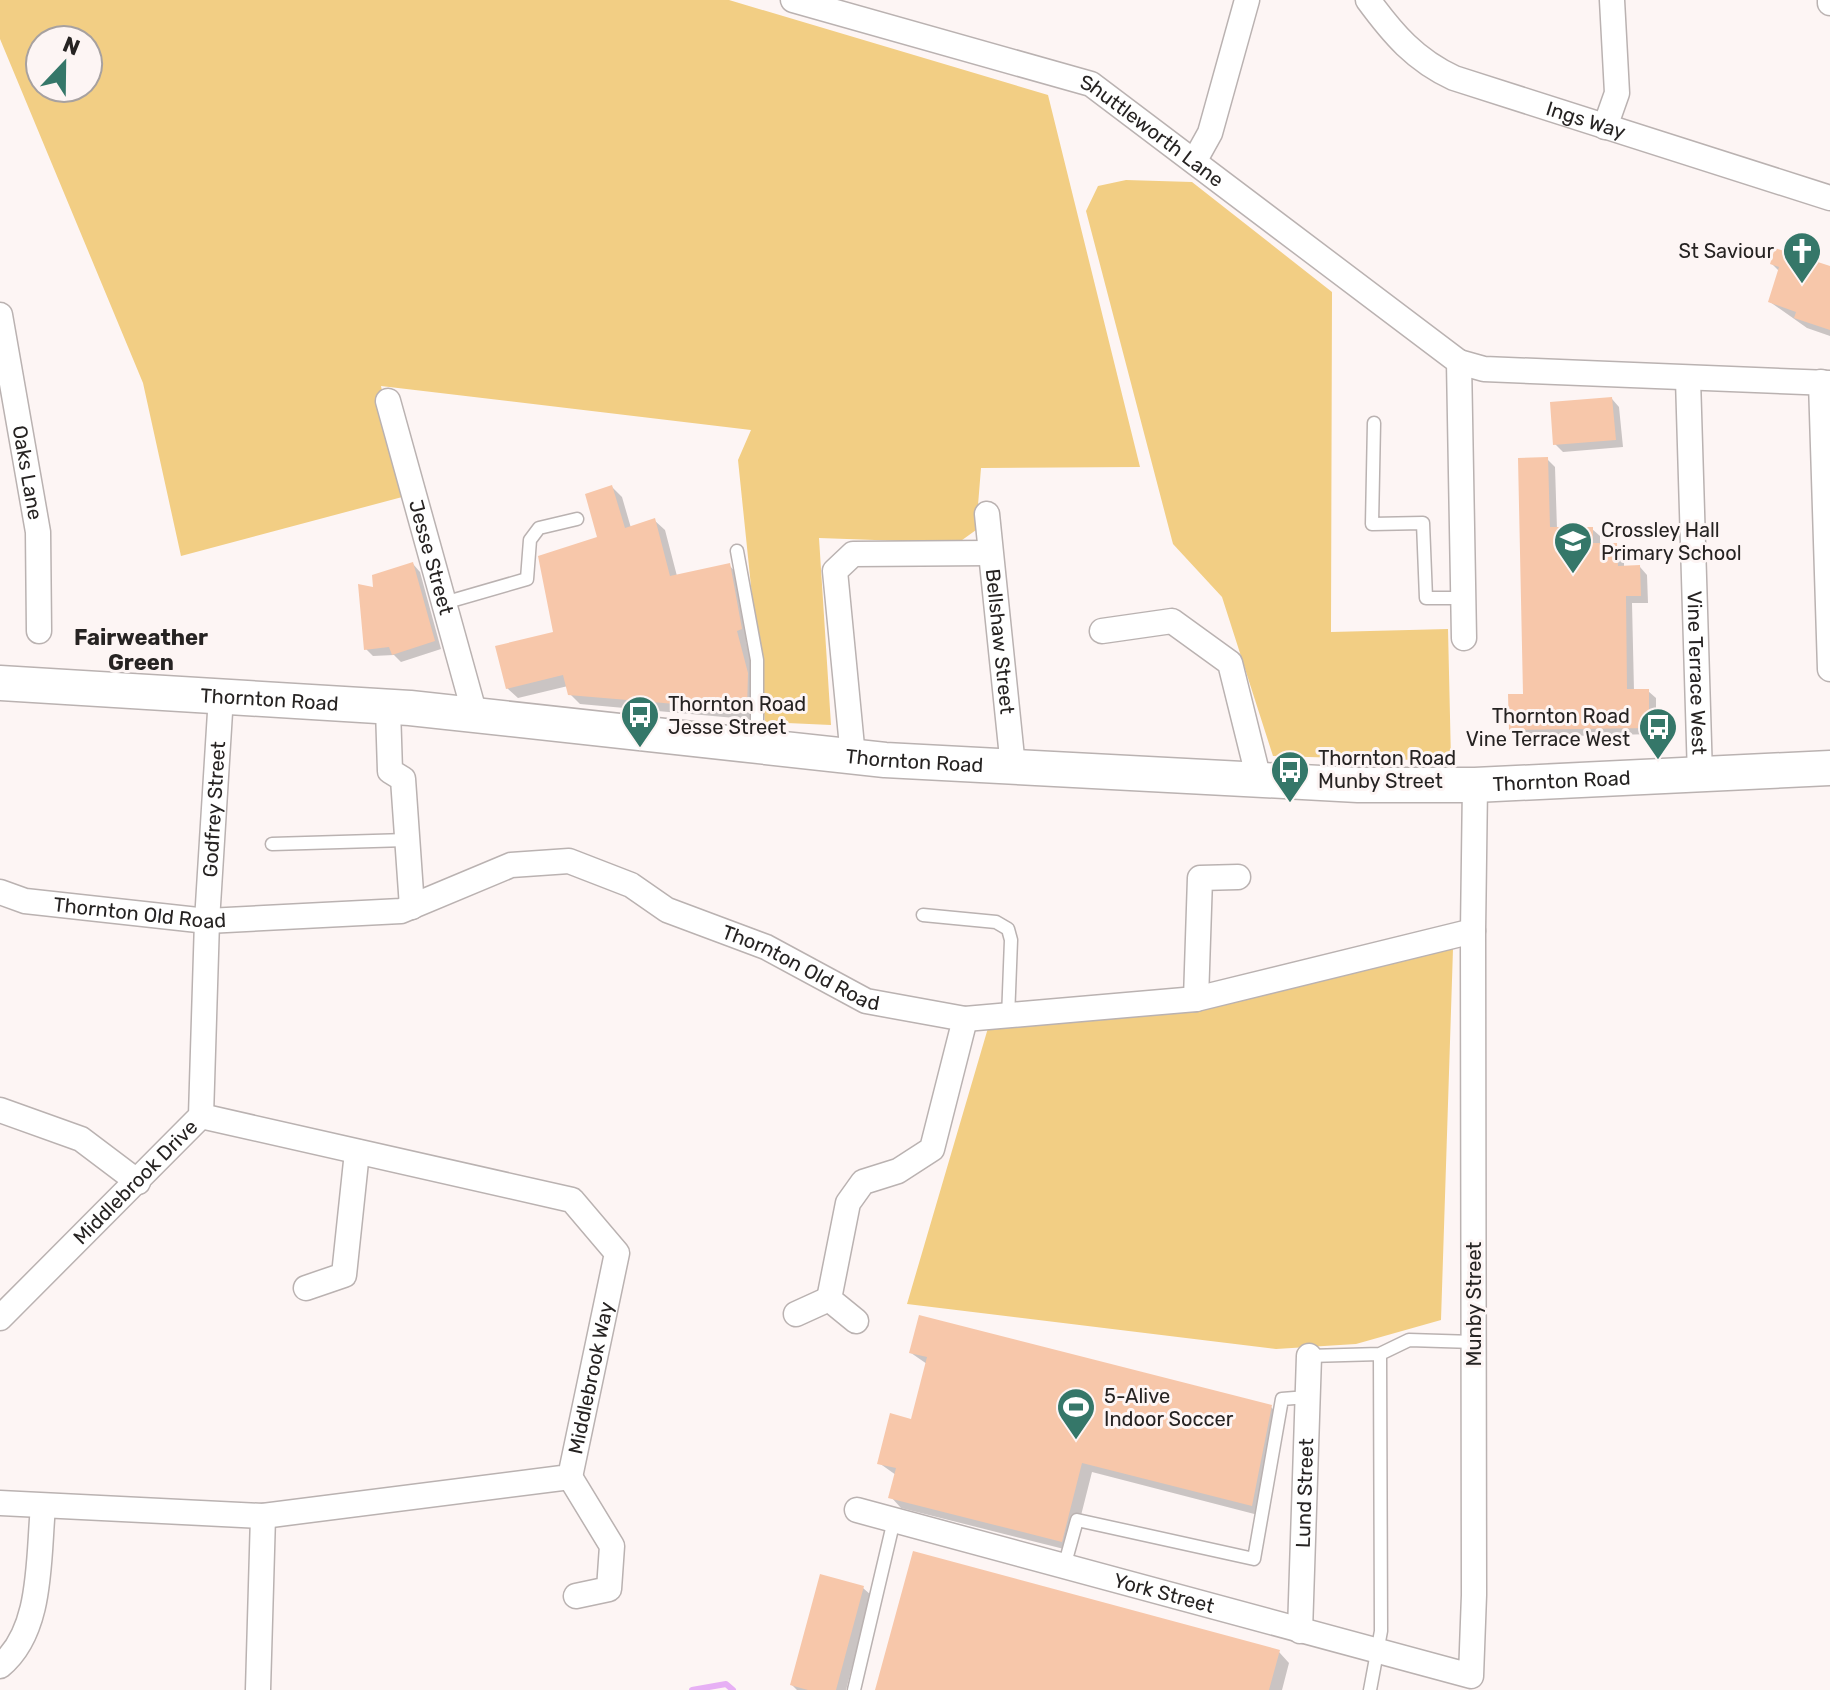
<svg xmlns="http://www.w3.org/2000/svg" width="1830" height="1690" font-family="Rubik,sans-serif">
<rect width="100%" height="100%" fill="#fdf5f4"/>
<path fill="#f2ce84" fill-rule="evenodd" d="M0,0h729l319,95 92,372 -159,1 -5,62 -18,13 -139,-5 12,187 -66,-3 -27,-262 13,-30 -370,-44 25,110 -225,60 -38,-173 -143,-344zM40,40h48v48h-48z
M1126,180l66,2 140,110 -1,340 117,-3 3,132 -178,-5 -51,-159 -49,-53 -87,-333 12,-25z
M1453,949l-12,371 -85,24 -80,5 -369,-45 81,-276 195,-16z"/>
<path fill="#0003" d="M1772,264l58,4v68l-23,-8 -37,-26 10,-30z
M1612,399l7,8 4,40 -60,5 -8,-8z
M1547,459l8,8 2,62h35l8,7v9h16l8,8v14h16l7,8 1,28h-16l2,88h14l8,7v36l-137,3 -8,-7 14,-34z
M612,487l10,10 9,31 23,-8 11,10 12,46 52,-11 10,11 12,64 -5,1 12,43 -1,36 -177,-16 -10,-10 -2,-8 -50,12 -11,-10 48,-54 44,-96z
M413,564l7,8 21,77 -40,13 -7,-7 -21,1 -7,-7 10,-60z
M911,1353l360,54 10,11 -19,98 -170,-44 -20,79 -171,-43 -10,-11 5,-22 -17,-12 34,-42 14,-57z
M863,1588l8,7 -25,95h-49l-5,-5z
M1279,1652l10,11 -7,27h-404z"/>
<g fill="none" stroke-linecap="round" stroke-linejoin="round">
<path stroke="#e7b0f5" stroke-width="6" d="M692,1690l34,-6 7,6"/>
</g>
<path fill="#f7c7aa" d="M1775,248l55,18v64l-36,-12 2,-6 -28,-10 11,-35 -9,-3z
M1612,397l4,43 -63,5 -3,-43z
M1548,457l2,70h43v16h24l1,23 22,-1 1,31h-15l1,93h22v39l-140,2 -1,-36h15l-5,-236z
M612,485l13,43 30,-10 15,58 60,-13 12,66 -5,2 11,42 -1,37 -179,-15 -5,-20 -57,14 -11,-43 58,-14 -15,-76 59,-19 -12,-43z
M413,562l22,79 -43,14 -3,-8 -25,3 -6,-66 15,3 -1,-12z
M919,1315l353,90 -20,101 -170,-43 -20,79 -174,-44 8,-30 -19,-4 13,-51 21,6 16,-62 -18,-4z
M913,1551l367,99 -11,40h-394z
M820,1574l44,12 -28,104h-28l-18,-5z"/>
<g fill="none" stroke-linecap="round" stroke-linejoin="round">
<defs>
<path id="lane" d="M1374,423l-2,101 51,-1 3,75h37
M737,551l20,109v83
M444,603l83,-24 3,-39 9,-12 38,-9
M272,844l135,-4
M923,915l73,7 12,7 3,11 -3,78
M1309,1356l71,-2 29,-14 65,2
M1064,1567l13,-47 177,39 28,-160 25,-2
M854,1690l40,-170
M1370,1690l11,-59 -1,-277"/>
<g id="street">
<path id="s1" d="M793,0l298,84 368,278 5,276"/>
<path id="s2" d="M1368,0c25,34 47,60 86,78l376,120"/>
<path d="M1830,0v3"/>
<path d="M1605,127l12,-34 -5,-93"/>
<path d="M1195,160l15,-27 37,-133"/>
<path id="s3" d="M0,315l38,217 1,99"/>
<path d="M1459,362l25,7 346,14"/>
<path id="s4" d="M1688,379l12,397"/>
<path d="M1821,382l9,287"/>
<path id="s5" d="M388,401l87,314"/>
<path id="s6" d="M987,514l26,253"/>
<path d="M1102,631l70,-10 58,42 29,117"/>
<path d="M388,709l2,62 13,8 9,128"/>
<path d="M853,757l-18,-186 18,-17 137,-1"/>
<path id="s7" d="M0,892l25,9 182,20 194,-10 110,-46 58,-4 62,24 36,25 99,37 100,54 99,18 231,-20 277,-68 2,-146"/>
<path d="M1196,999l4,-121 38,-1"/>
<path d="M0,1110l81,29 57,43"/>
<path d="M306,1288l38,-13 13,-123"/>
<path d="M796,1314l33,-15"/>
<path id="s8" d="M0,1318l201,-202 6,-195 14,-225"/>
<path d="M856,1321l-27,-22 19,-96 15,-21 35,-11 34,-22 33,-130"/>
<path d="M570,1477l42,69 -3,43 -33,7"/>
<path id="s9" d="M0,1503l263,13 307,-39 47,-224 -45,-53 -371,-84"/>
<path id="s10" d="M857,1510l614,166 3,-81 -1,-664"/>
<path id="s11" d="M1300,1631l9,-275"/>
<path d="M0,1666c43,-35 38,-108 43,-159"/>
<path d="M258,1690l5,-174"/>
</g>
<g id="secondary">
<path id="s12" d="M0,683l410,25 475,52 473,25h117l355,-17"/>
</g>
</defs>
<use href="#lane" stroke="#bab2b1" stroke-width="15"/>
<use href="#street" stroke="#bab2b1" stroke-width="27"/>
<use href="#secondary" stroke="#bab2b1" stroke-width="37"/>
<use href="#lane" stroke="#fff" stroke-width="12"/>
<use href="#street" stroke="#fff" stroke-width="24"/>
<use href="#secondary" stroke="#fff" stroke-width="34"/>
</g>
<defs>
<symbol id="church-pin" viewBox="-11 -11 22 30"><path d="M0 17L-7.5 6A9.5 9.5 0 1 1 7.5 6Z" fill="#357769" stroke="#fdf5f4"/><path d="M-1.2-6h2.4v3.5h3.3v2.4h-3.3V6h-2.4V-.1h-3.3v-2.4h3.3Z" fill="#fff"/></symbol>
<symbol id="school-pin" viewBox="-11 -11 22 30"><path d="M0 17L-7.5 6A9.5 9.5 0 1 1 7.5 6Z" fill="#357769" stroke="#fdf5f4"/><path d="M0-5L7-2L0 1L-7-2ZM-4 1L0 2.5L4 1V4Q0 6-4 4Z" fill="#fff"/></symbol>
<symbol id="bus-pin" viewBox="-11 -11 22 30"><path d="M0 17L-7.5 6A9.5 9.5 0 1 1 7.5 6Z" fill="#357769" stroke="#fdf5f4"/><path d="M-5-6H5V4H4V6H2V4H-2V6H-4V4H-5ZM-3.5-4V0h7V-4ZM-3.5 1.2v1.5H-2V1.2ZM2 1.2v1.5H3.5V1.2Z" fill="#fff"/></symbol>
<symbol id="stadium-pin" viewBox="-11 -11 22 30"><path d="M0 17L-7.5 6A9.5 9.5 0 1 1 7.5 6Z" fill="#357769" stroke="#fdf5f4"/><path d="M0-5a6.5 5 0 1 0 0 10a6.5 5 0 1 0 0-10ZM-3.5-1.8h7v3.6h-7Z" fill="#fff"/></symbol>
</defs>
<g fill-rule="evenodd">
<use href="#church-pin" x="1780" y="229" width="44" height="60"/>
<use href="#school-pin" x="1551" y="519" width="44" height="60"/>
<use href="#bus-pin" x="618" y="693" width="44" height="60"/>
<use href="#bus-pin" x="1636" y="705" width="44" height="60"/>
<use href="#bus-pin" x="1268" y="748" width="44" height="60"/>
<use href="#stadium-pin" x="1054" y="1385" width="44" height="60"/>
</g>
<g text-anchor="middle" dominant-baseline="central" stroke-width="6" stroke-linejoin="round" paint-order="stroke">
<g font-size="20" fill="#262322" stroke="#fdf5f4">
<text stroke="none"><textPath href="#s2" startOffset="256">Ings Way</textPath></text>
<text stroke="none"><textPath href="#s1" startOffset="386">Shuttleworth Lane</textPath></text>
<text stroke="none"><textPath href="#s3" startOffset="160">Oaks Lane</textPath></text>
<text stroke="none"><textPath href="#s5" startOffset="162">Jesse Street</textPath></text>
<text stroke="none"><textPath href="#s6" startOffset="128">Bellshaw Street</textPath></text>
<text stroke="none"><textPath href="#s4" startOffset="294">Vine Terrace West</textPath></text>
<text stroke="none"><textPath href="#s12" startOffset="270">Thornton Road</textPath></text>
<text stroke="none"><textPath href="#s12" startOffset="918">Thornton Road</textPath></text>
<text stroke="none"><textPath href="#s12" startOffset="1566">Thornton Road</textPath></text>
<text stroke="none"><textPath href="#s8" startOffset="592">Godfrey Street</textPath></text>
<text stroke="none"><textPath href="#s7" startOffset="142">Thornton Old Road</textPath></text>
<text stroke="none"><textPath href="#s7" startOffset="838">Thornton Old Road</textPath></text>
<text stroke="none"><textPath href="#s8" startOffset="192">Middlebrook Drive</textPath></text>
<text transform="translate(1474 1304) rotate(-90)">Munby Street</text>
<text stroke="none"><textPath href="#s9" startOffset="674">Middlebrook Way</textPath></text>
<text stroke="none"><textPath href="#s11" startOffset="138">Lund Street</textPath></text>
<text stroke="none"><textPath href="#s10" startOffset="318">York Street</textPath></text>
</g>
<g font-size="20" fill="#262322" stroke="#fdf5f4" text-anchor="start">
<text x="1774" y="251" text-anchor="end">St Saviour</text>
<text x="1601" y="530">Crossley Hall<tspan x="1601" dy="23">Primary School</tspan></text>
<text x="668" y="704">Thornton Road<tspan x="668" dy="23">Jesse Street</tspan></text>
<text x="1630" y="716" text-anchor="end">Thornton Road<tspan x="1630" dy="23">Vine Terrace West</tspan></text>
<text x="1318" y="758">Thornton Road<tspan x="1318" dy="23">Munby Street</tspan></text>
<text x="1104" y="1396">5-Alive<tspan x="1104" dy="23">Indoor Soccer</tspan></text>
</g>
<g font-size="22" font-weight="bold" fill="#262322" stroke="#fdf5f4">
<text x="141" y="637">Fairweather<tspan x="141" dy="25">Green</tspan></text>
</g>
</g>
<g transform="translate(64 64) rotate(22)"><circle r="38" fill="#fdf5f4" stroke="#a7a1a0" stroke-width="2"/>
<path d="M0-6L14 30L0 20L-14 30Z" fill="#357769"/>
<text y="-12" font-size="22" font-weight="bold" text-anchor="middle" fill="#262322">N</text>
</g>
</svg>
